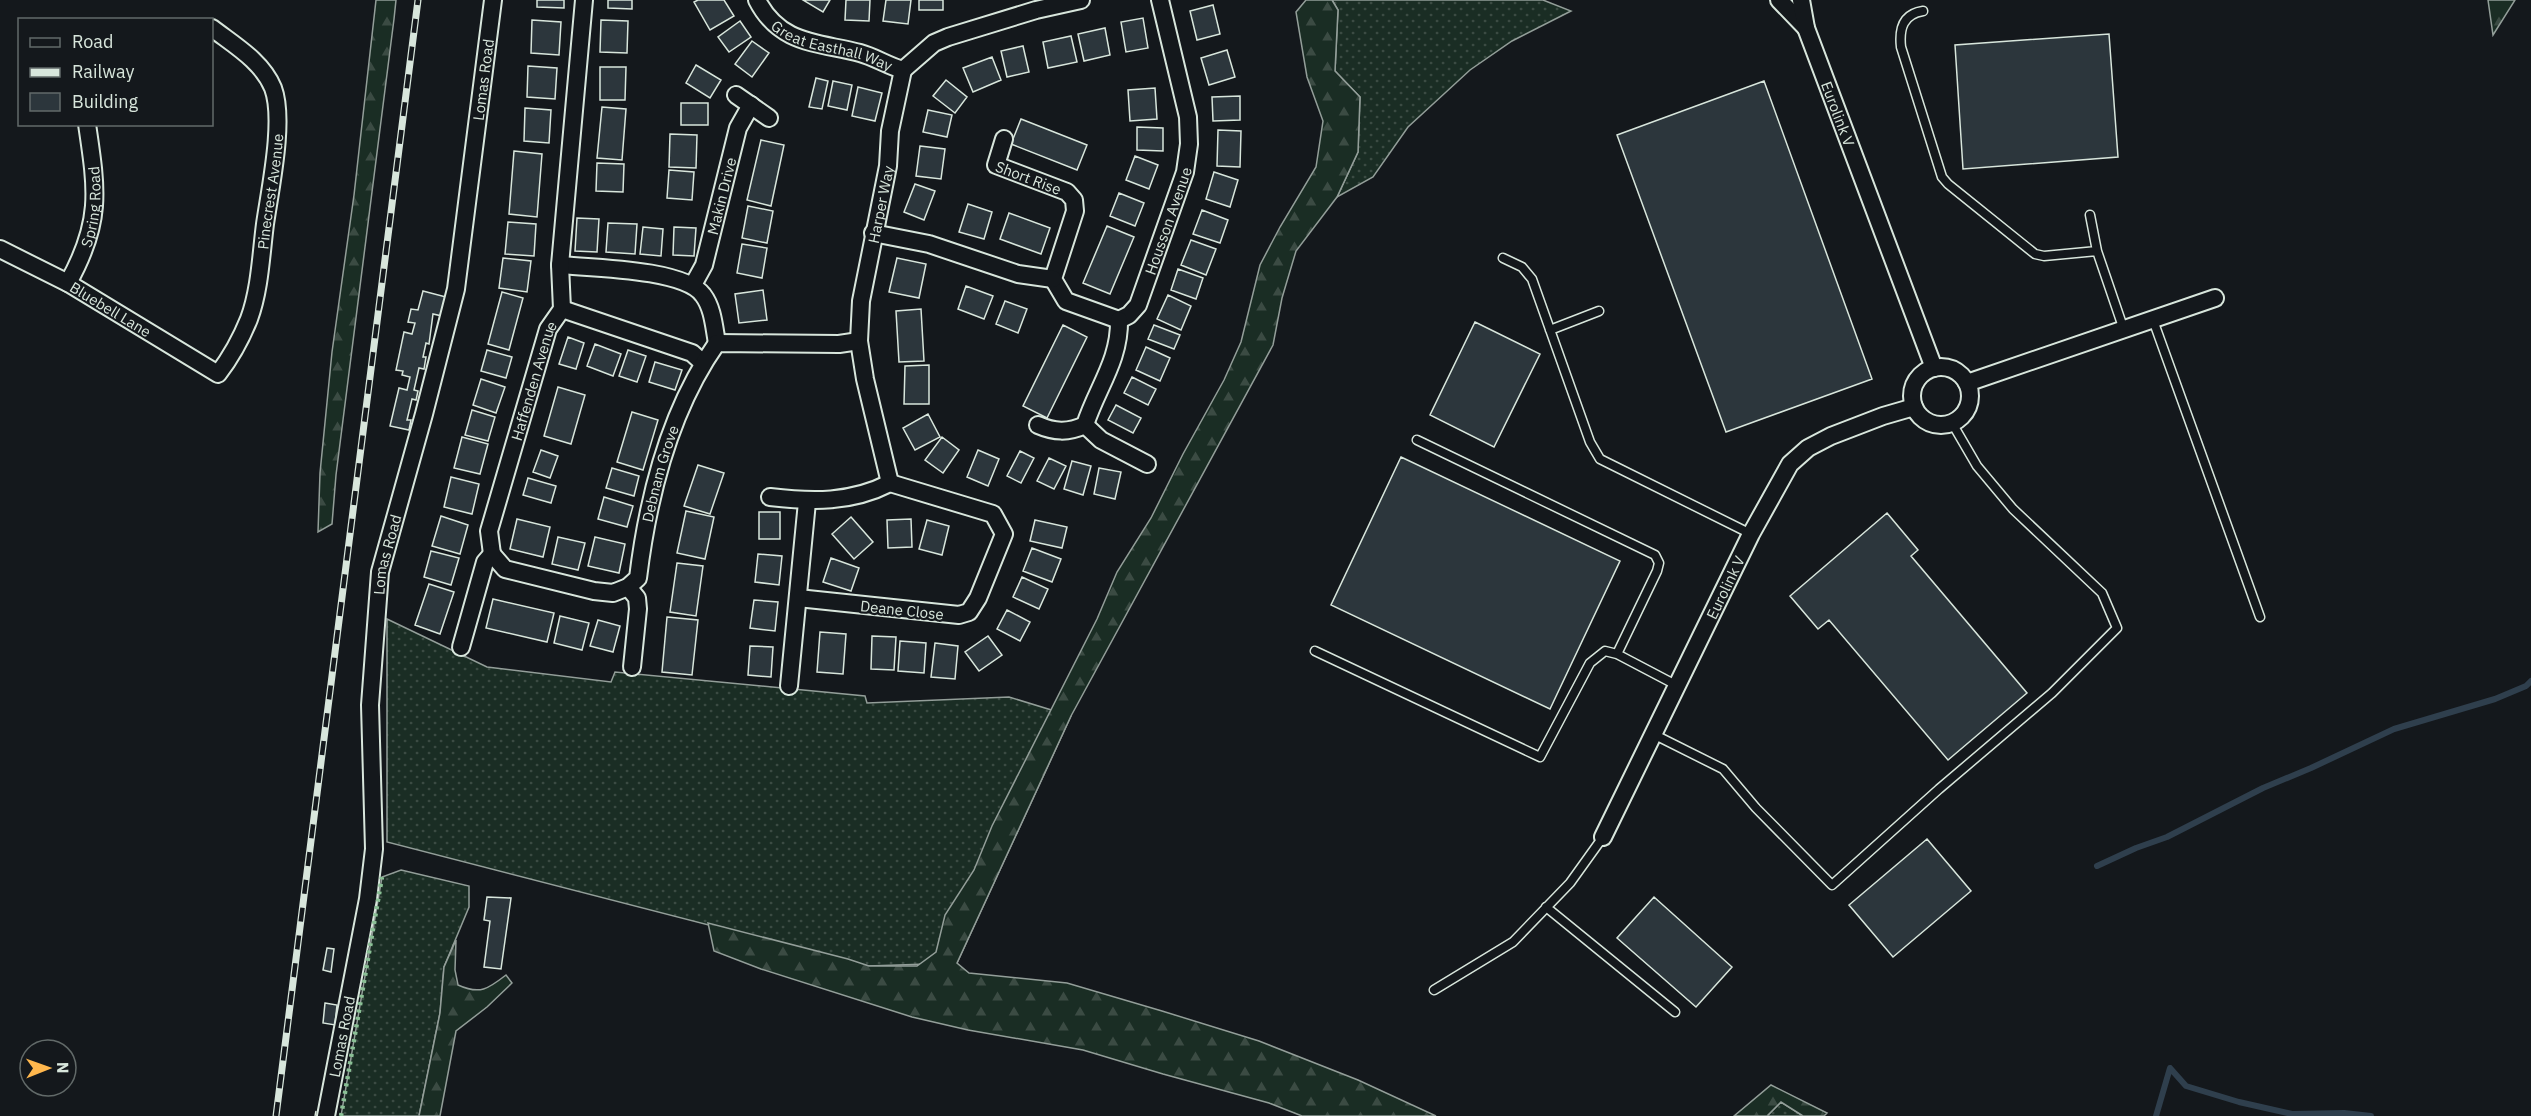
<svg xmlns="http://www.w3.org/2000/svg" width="2531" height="1116" font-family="'IBM Plex Sans',sans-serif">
<defs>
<pattern id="grass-dots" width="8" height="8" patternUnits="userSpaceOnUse" patternTransform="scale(1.5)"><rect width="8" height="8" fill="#1a2d24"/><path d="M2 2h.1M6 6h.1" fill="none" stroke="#3b4b43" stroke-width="1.8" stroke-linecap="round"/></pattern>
<pattern id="forest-firs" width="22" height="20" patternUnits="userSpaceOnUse" patternTransform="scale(1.5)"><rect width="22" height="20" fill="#1a2d24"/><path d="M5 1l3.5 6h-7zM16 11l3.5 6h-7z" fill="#3b4b43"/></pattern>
</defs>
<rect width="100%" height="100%" fill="#14181c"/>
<path fill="url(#grass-dots)" stroke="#939e99" stroke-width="1.5" d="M1332,0h211l28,11 -59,30 -42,29 -62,57 -35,50 -36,20 21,-45 2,-55 -25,-26 3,-61z
M387,619l100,48 124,15 4,-10 250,24 2,7 142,-6 62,19 -114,247 -89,3 -481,-124z
M401,870l68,16v21l-25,60 -4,46 -21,103h-78l41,-239z
M1781,1102l22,14h-36z"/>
<path fill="url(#forest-firs)" stroke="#939e99" stroke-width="1.5" d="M376,0h20l-2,19 -58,456 -4,49 -14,8 2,-59 12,-121 22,-157z
M1306,0h26l6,10 -3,61 25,26 -2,55 -21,45 -41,54 -14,47 -9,47 -202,371 -114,247 12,10 98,10 95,28 97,30 99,39 78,36h-134l-33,-13 -106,-29 -80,-24 -115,-20 -56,-13 -151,-48 -47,-18 -6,-28 140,36 21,7h48l19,-14 9,-37 29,-45 18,-44 105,-207 20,-47 34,-54 32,-64 41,-74 17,-38 19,-77 20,-38 36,-60 7,-46 -16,-44 -11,-65z
M2488,0h27l-22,35z
M456,940l-1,30 3,15c22,10 30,4 48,-10l6,8 -25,24 -31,24 -16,85h-21l21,-103 4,-46z
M1771,1085l56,28 -3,3h-21l-22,-14 -14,14h-33z"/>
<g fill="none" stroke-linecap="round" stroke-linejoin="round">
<path stroke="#2f3f4d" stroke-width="6" d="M2097,866l39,-18 31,-11 96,-49 48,-20 83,-39 101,-30 31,-13 5,-5
M2156,1116l14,-48 16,18 53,16 53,12 52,-1 27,3"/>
</g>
<path fill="#2c363c" stroke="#d8e6dc" stroke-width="1.5" d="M537,0h27v8l-27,-1z
M608,0h24v9l-24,-1z
M698,0h26l10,16 -24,14 -16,-28z
M803,0h27l-7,12z
M846,0h24l-1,21 -24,-1z
M886,0h25l-3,24 -25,-3z
M919,0h24v10h-24z
M1213,5l7,29 -23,6 -7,-29z
M1143,18l5,30 -22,4 -5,-30z
M532,20l29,2 -2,33 -28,-2z
M601,20l27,1 -1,32 -27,-1z
M740,21l11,16 -22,15 -11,-15z
M1105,28l5,27 -26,6 -6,-27z
M2109,34l9,123 -155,12 -8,-124z
M1071,36l6,26 -29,6 -5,-26z
M752,41l17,12 -17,24 -17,-13z
M1023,46l6,26 -22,5 -6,-26z
M1227,50l8,27 -26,8 -8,-27z
M992,57l9,23 -28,12 -10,-24z
M696,65l25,15 -11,18 -24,-15z
M528,66l29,2 -2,31 -28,-2z
M600,67h26l-1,33h-25z
M816,78l12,3 -6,28 -13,-2z
M946,80l21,17 -12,16 -22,-17z
M833,81l19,4 -5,25 -19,-4z
M1764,81l108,298 -146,53 -109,-297z
M858,87l24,6 -7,28 -23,-5z
M1155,88l2,31 -27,2 -2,-31z
M1240,96v24l-27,1 -1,-24z
M681,103h27v22h-27z
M602,107l24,2 -4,51 -25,-2z
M525,108l26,2 -2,33 -25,-2z
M928,110l24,5 -5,22 -24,-5z
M1021,119l66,26 -10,25 -66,-26z
M1137,127l26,1v23l-26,-1z
M1218,130l23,1 -1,36 -23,-1z
M670,134l27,1 -1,33 -27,-1z
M761,140l23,5 -13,61 -24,-6z
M920,146l25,3 -4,30 -25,-3z
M514,151l28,3 -5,63 -28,-3z
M1135,156l23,9 -9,24 -23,-9z
M597,163l27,1 -1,28 -27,-1z
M669,170l25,2 -2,28 -25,-2z
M1214,172l24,8 -8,27 -24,-8z
M915,184l20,7 -11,29 -20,-8z
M1119,193l25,10 -9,23 -25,-10z
M968,204l24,8 -8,27 -25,-7z
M748,206l25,5 -6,32 -25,-5z
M1202,210l26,10 -8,23 -27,-9z
M1009,213l41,15 -9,26 -41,-15z
M577,218l22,1 -2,33 -22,-1z
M508,222l28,2 -2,32 -29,-2z
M608,223l29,1 -2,30 -29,-2z
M1107,226l27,11 -24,57 -27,-11z
M643,227l20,2 -2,27 -21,-2z
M674,227l22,1 -2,28 -21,-1z
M1191,240l25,9 -10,26 -25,-10z
M742,244l25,4 -5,30 -25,-5z
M503,258l28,3 -4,31 -28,-4z
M897,258l29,6 -7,34 -30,-6z
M1178,269l25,9 -7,21 -25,-9z
M966,286l27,10 -9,23 -26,-10z
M763,290l4,30 -28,3 -4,-29z
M423,291l23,6 -4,19 -9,-2 -4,30 -3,-1 -3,14h3l-2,12 -5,-1 -5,22 4,1 -2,9 -4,-1 -5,21h4l-2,10 -19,-4 9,-38 8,2 3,-13 -8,-2 1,-4 -7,-1 8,-38 8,2 3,-11 -7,-1 3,-13 7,1z
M502,292l21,6 -14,52 -21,-6z
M1168,295l23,11 -10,24 -24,-11z
M1005,301l22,8 -9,24 -22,-9z
M921,309l3,52 -25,1 -3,-51z
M1475,322l65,32 -46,93 -64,-32z
M1063,325l24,12 -40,81 -24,-12z
M1154,325l26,10 -6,14 -26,-10z
M568,337l16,6 -8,26 -17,-5z
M595,344l26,10 -8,22 -26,-10z
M1146,347l24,11 -10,23 -24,-11z
M487,350l25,7 -6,21 -25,-7z
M628,350l18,6 -9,26 -18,-6z
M655,362l27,8 -7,20 -26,-8z
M929,365v39h-25l1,-38z
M1132,377l24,12 -8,16 -24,-12z
M481,379l24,8 -9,26 -23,-8z
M558,387l27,8 -14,49 -27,-8z
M1116,405l25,13 -8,15 -25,-13z
M472,410l23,7 -7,24 -23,-6z
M632,412l26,8 -15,50 -26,-8z
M928,414l12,23 -25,13 -12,-22z
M462,437l26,7 -8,30 -26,-6z
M942,437l17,13 -16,23 -18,-13z
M541,450l17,6 -8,22 -17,-6z
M978,450l21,9 -11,27 -21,-9z
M1020,451l14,7 -13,25 -14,-7z
M1401,457l219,104 -70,148 -219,-104z
M1049,458l17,8 -12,23 -17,-8z
M1072,461l19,5 -8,29 -19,-6z
M698,465l26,8 -14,41 -26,-8z
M612,468l27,8 -5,20 -28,-8z
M1099,468l22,4 -6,27 -21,-5z
M451,477l28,7 -7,30 -28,-7z
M528,478l28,8 -5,17 -28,-8z
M604,497l29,9 -6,21 -29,-8z
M686,511l28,6 -9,42 -28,-6z
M759,512h21v27h-21z
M1887,513l31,37 -7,6 116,137 -79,67 -119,-140 -11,9 -28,-33z
M441,516l27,9 -8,29 -28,-8z
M851,517l22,25 -19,17 -22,-25z
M517,519l33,8 -7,30 -33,-8z
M911,519l1,28 -24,1 -1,-28z
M927,520l22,6 -7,29 -23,-6z
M1035,520l32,7 -5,21 -32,-7z
M558,537l27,6 -7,27 -26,-6z
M595,537l30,7 -6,29 -31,-7z
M1032,548l29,11 -9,23 -29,-11z
M431,551l28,7 -8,27 -27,-8z
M758,554l24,2 -3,29 -24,-3z
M831,558l28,10 -8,23 -28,-9z
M677,563l26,3 -7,50 -26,-4z
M1022,577l26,12 -9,20 -26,-12z
M429,584l25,8 -14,42 -25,-9z
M493,599l61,14 -7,29 -61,-14z
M754,600l24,2 -3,29 -25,-3z
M1007,610l23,12 -10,19 -23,-12z
M560,616l29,7 -7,27 -28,-7z
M667,617l31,3 -6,55 -30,-3z
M598,620l22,6 -7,26 -23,-6z
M820,632l26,2 -3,40 -26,-2z
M872,636l24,1 -2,33 -23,-1z
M988,636l14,19 -23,16 -14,-19z
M900,641l26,2 -2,30 -26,-2z
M935,643l23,3 -3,33 -24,-2z
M750,646l23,1 -2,30 -23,-2z
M1927,839l44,52 -78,66 -44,-52z
M487,897l24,1 -10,71 -17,-2 6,-46 -6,-1z
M1654,897l78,70 -36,40 -79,-69z
M327,948l7,1 -3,23 -8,-2z
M325,1003l12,2 -2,20 -12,-2z"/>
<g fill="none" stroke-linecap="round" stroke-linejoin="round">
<defs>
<path id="service" d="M1923,11c-20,3 -24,18 -22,36l41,130 6,7 87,70 9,2 53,-5
M2090,215l7,36 27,79
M1503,258l19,9 10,12 58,163 10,17 151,75
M2153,320l107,297
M1550,330l49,-19
M1417,440l238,115 4,8 -2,8 -40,83
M1315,651l225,106 50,-94 15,-12 12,3 59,31
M1653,734l70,35 33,39 76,77 107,-96 113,-96 65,-65 -15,-35 -89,-84 -36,-43 -25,-43
M1546,907l129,105
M1434,990l79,-48 57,-59 33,-46"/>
<g id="minor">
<path id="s1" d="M757,0c23,45 61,42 103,53 15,4 28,13 43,17l31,-27 14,-6 88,-27 45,-10"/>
<path d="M1779,0l27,28"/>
<path id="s2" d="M1801,0l5,28 128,340"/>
<path d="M736,95l33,23"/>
<path id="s3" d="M1004,139l-8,26 71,27 7,8 1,11 -22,68 13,22 53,19"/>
<path d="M873,233l56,11 89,30 35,5"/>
<path id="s4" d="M0,249l68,34 150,91c13,-17 23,-35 31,-55 11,-30 12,-64 16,-95 5,-35 20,-104 8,-136 -11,-27 -39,-43 -61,-60"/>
<path d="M560,265c33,3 124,4 143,30 10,13 11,32 14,48"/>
<path id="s5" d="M68,283c34,-61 29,-92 19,-159"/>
<path id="s6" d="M693,285l11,-20 34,-137 13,-23"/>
<path d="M562,309l130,44 11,10"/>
<path id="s7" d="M1119,320l10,-5 9,-10 47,-133 4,-28 -1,-27 -28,-117"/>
<circle cx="1941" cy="396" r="29"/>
<path d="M1967,383l248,-85"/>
<path d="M1038,425c16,7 30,8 47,0 12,-37 35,-65 34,-105"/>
<path d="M1085,425l16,15 46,24"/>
<path id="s8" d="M890,483l-25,-104 -6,-38 2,-40 27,-135 2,-35 13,-61"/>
<path d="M770,497c42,5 81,6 120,-14l103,31 11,20 -26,64 -9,14 -10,3 -161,-17"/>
<path id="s9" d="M492,554l-3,-23 59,-202 14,-20 -2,-44 24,-265"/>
<path id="s10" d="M492,554l13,15 89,22 19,2 15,-6 10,-9c10,-82 31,-167 79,-235l122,1 20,-3"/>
<path d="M628,587l9,11 1,11 -6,58"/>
<path d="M461,647l24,-85 7,-8"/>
<path d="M789,686l18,-184"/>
<path id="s11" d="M1603,837l148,-303 39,-70 18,-16 23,-12 52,-20 31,-9"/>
<path id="s12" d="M326,1116l42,-217 6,-50 -4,-144 10,-133 44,-158 32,-125 37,-289"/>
</g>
</defs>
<use href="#service" stroke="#d8e6dc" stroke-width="11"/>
<use href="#minor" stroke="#d8e6dc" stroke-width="20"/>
<use href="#service" stroke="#14181c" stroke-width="8"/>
<use href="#minor" stroke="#14181c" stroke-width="16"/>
<defs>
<path id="rail" d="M276,1116l142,-1116"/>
</defs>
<use href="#rail" stroke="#d8e6dc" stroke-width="7"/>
<use href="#rail" stroke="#14181c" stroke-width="4.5" stroke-dasharray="14" stroke-linecap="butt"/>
<path stroke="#8ac095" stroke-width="4.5" stroke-dasharray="3 4.5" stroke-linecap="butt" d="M341,1116l41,-239"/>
<path stroke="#d8e6dc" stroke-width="1.5" stroke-dasharray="8 3" stroke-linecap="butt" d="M315,1116l1,-5"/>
</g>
<g text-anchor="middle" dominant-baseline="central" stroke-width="4.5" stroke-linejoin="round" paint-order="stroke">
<g font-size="15" fill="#d8e6dc" stroke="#14181c">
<text stroke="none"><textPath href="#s1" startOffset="92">Great Easthall Way</textPath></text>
<text stroke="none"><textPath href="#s12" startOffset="1053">Lomas Road</textPath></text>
<text stroke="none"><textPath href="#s2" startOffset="120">Eurolink V</textPath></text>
<text stroke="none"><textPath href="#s3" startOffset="62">Short Rise</textPath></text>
<text stroke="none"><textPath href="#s4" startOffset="444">Pinecrest Avenue</textPath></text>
<text stroke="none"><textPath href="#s6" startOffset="94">Makin Drive</textPath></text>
<text stroke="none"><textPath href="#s8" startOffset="284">Harper Way</textPath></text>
<text stroke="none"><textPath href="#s5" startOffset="81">Spring Road</textPath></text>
<text stroke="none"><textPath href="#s7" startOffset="114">Housson Avenue</textPath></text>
<text stroke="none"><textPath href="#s4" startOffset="126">Bluebell Lane</textPath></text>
<text stroke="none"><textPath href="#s9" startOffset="180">Haffenden Avenue</textPath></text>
<text stroke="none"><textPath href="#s10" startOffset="267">Debnam Grove</textPath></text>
<text stroke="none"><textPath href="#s12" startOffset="567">Lomas Road</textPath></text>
<text stroke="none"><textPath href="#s11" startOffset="278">Eurolink V</textPath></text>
<text transform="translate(902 610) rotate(6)">Deane Close</text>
<text stroke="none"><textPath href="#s12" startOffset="81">Lomas Road</textPath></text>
</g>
</g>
<rect x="18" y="18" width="195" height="108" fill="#14181c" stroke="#626a69" stroke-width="1.5"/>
<rect x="30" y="38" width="30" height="9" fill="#14181c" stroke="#626a69" stroke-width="1.5"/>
<text x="72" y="48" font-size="18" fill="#d8e6dc">Road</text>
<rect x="30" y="68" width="30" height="9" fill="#d8e6dc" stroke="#626a69" stroke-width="1.5"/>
<text x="72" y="78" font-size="18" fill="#d8e6dc">Railway</text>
<rect x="30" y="93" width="30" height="18" fill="#2c363c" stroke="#626a69" stroke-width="1.5"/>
<text x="72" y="108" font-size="18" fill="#d8e6dc">Building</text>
<g transform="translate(48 1068) rotate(89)"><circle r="28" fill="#14181c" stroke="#626a69" stroke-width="1.5"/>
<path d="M0-4.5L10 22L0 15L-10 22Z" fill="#ffb74d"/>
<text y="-9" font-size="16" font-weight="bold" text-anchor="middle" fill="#d8e6dc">N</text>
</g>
</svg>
